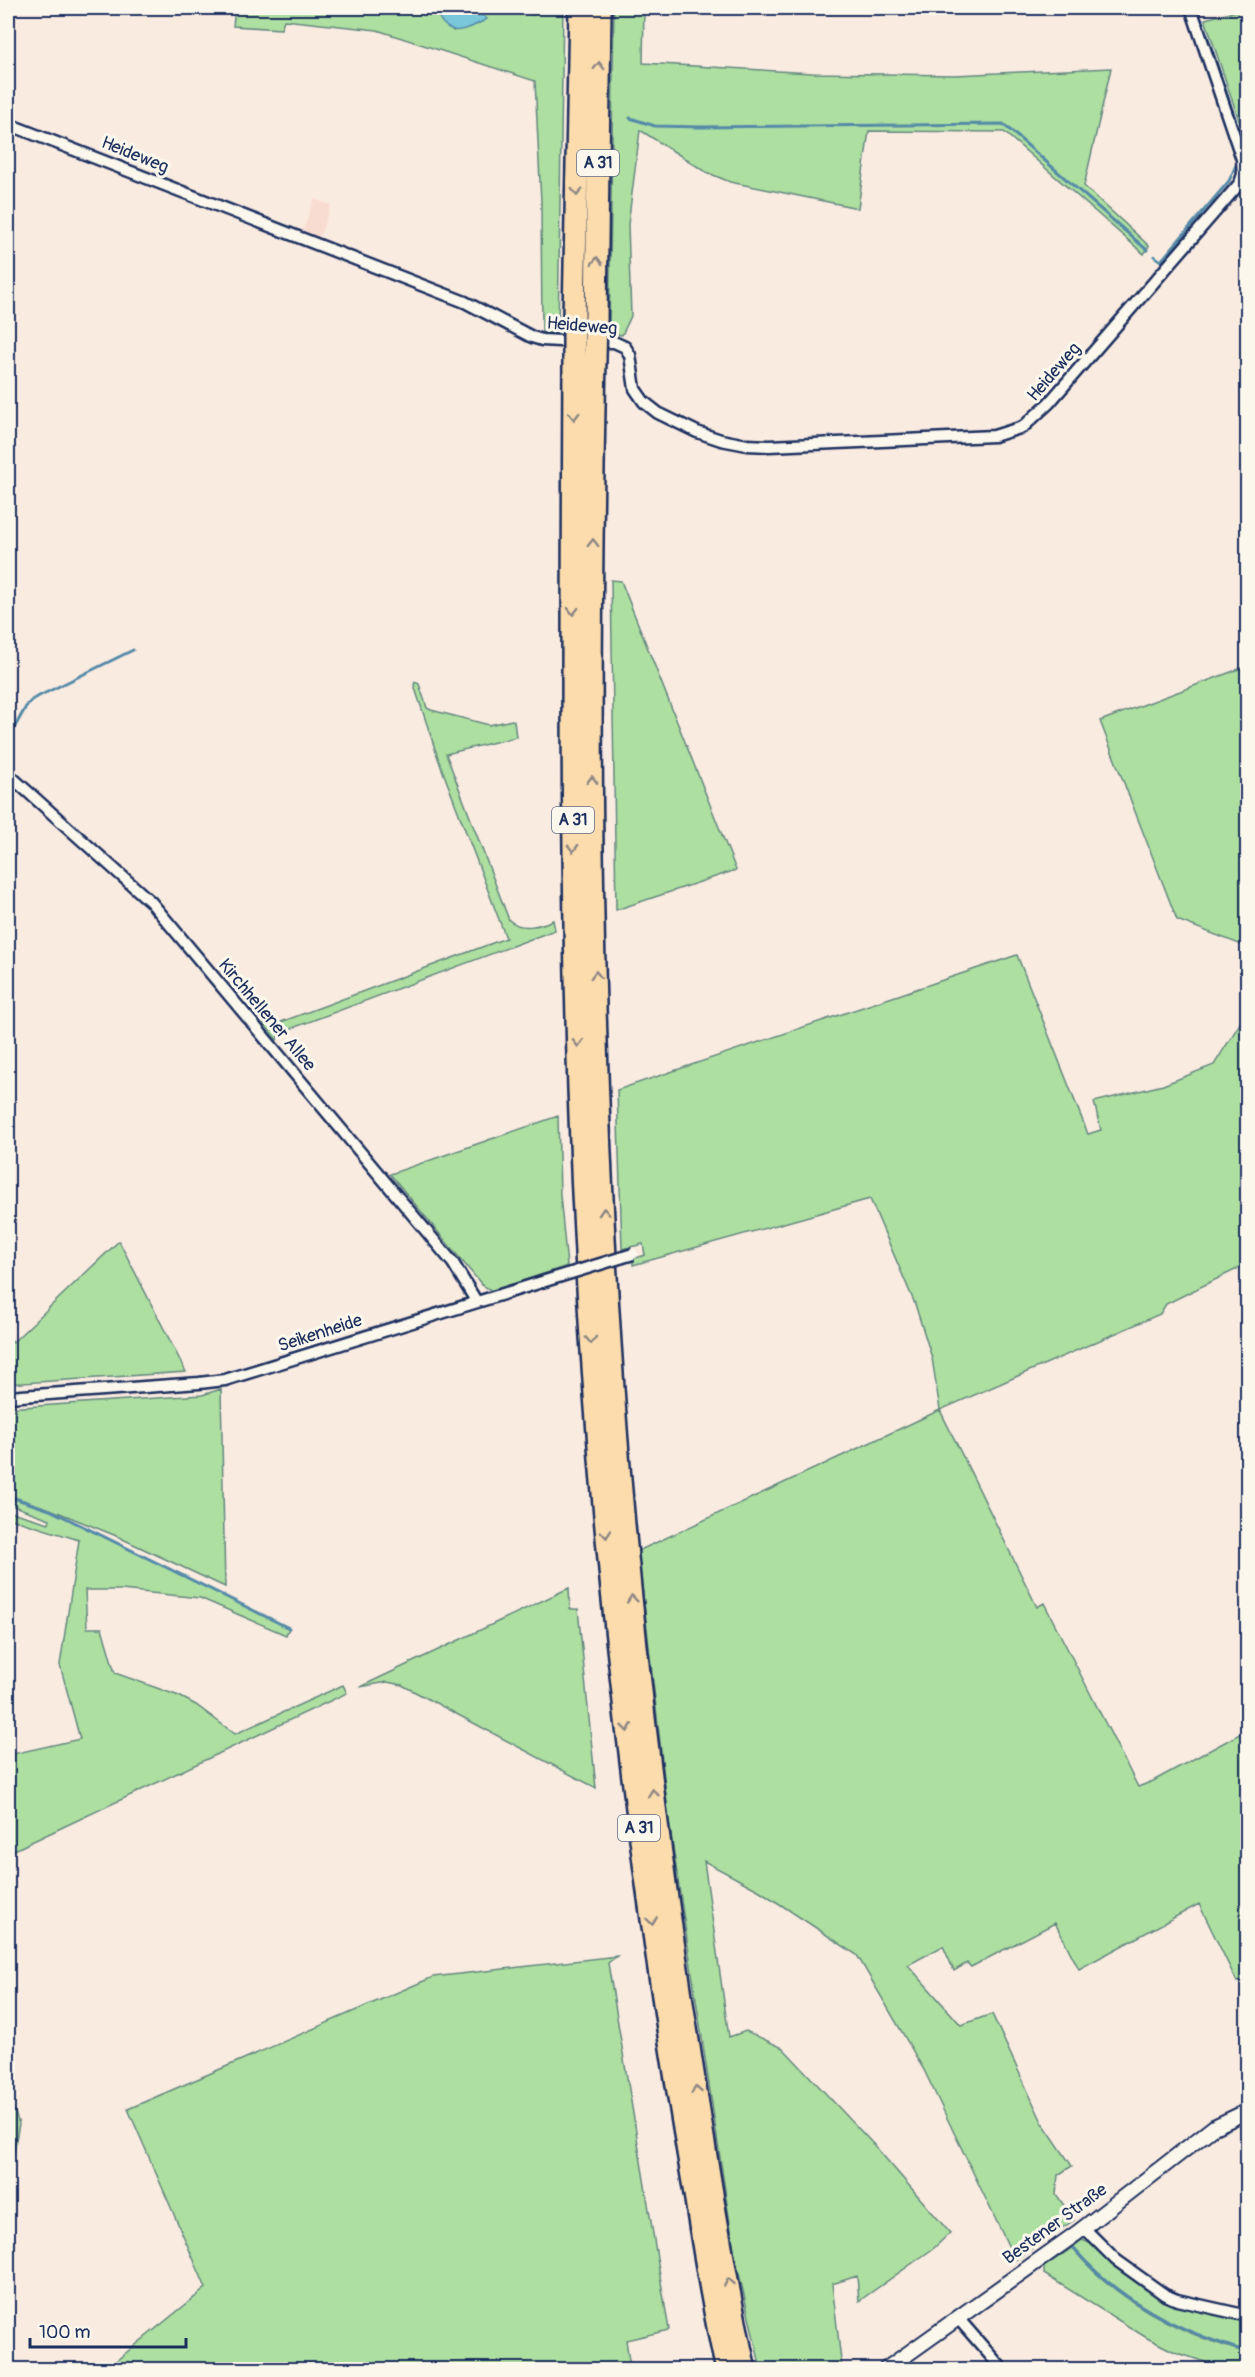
<svg xmlns="http://www.w3.org/2000/svg" width="1255" height="2377" font-family="Pangolin,sans-serif">
<rect width="100%" height="100%" fill="#faebe0"/>
<filter id="ink" filterUnits="userSpaceOnUse"><feTurbulence type="fractalNoise" baseFrequency=".0167" numOctaves="2"/><feDisplacementMap in="SourceGraphic" scale="12" xChannelSelector="R" yChannelSelector="G"/><feConvolveMatrix kernelMatrix="1 2 1 2 8 2 1 2 1" color-interpolation-filters="sRGB"/></filter>
<g filter="url(#ink)">
<path fill="#f8dcd1" d="M314,199l17,6 -12,34 -17,-6z"/>
<path fill="#addfa0" stroke="#64877f" stroke-width="1.5" d="M235,8h205l-3,6 16,17 17,-4 16,-8 -7,-8 -13,-3h46l20,7v-7h31l-5,325h-16l-1,-131 -6,-121 -158,-51 -93,-10 -3,9 -48,-3z
M614,8h30l-1,55 169,10 143,2 156,-7 -27,118 65,60 -5,8 -140,-122 -135,-1 -11,77 -128,-26 -24,-10 -66,-42 -12,95 3,91 -9,19 -13,-2z
M1248,8v136h-1l-42,-125z
M611,580l10,1 115,289 -120,40z
M1247,666h1l-1,281 -70,-27 -77,-199z
M415,682l4,2 8,24 4,2 58,15 23,-5 2,1 2,16 -70,17 63,166c12,11 31,6 44,0l2,10 -276,103 -2,7 -14,-17 10,2 233,-87 -67,-177 -25,-76z
M1017,955l71,179 13,-4 -7,-28 69,-17 51,-20 33,-53v252l-81,40 -6,10 -220,96 97,197 7,-4 94,184 15,-6 94,-51v248l-10,4 -38,-78 -120,65 -24,-46 -84,44 -4,-4 -13,8 -11,-25 -35,19 53,60 31,-11 50,108 30,44 -14,9 -2,19 18,26 -59,40 -91,-190 -67,-115 -97,-64 -56,-30 25,176 17,-6 37,17 91,97 76,88 -16,15 -75,53 -2,-25 -25,8 10,85h-81l-26,-113 -66,-435 -31,-270 302,-141 -8,-52 -17,-54 -45,-105 -237,66v-6l12,-4 -2,-11 -21,5 -5,-159z
M558,1116l2,79 7,71 -75,25 -10,-6 -92,-111z
M119,1241l67,131 -178,12v-53l4,12z
M221,1389l4,198 -111,-52 -64,-26 -42,-14v-87l194,-13z
M8,1497l41,13 240,118 -3,7 -86,-37 -79,-8h-36l2,38h15l13,45 64,23 17,9 39,29 108,-49 4,8 -339,160v-98l72,-16 -20,-74 19,-125 -71,-22v-7l41,12 1,-4 -42,-15z
M569,1588l1,21h8l18,179 -194,-103 -15,-3 -27,5z
M617,1956l-9,7 61,367 -43,10 4,27 -6,3 -518,-1 100,-81 -78,-179 305,-132z
M8,2093l11,31 -11,58z
M1082,2240l10,4 53,45 20,11 82,22v29c-66,-19 -129,-51 -174,-104z
M1072,2248c45,54 109,86 175,105v16h-22l-50,-17 -28,-14 -103,-64v-7z"/>
<path fill="#7ac7d9" stroke="#548aa8" stroke-width="1.5" d="M440,8c18,-1 33,-2 47,11 -21,12 -38,20 -50,-5z"/>
<g fill="none" stroke-linecap="round" stroke-linejoin="round">
<path stroke="#548aa8" stroke-width="3" d="M1199,11l10,-3
M1202,20l46,137
M630,118l25,8 46,1 302,-3 144,126
M1154,256l7,5 68,-80 7,-16
M8,739l19,-34 6,-6 100,-49
M8,1496l42,14 239,118
M1073,2248c47,54 107,84 175,104"/>
<defs>
<path id="minor" d="M8,124l457,178 67,35 10,3 35,2
M592,342h22l11,5 5,8 5,34 9,13 14,11 39,19 24,8 26,5 22,1 225,-10 29,-9 26,-24 191,-220 3,-9 -1,-15 -51,-151
M8,774l143,128 302,361 23,38
M8,1397l191,-14 26,-3 333,-103
M1081,2229l9,5 26,26 49,35 12,5 71,16
M957,2317l46,53"/>
<path id="tertiary" d="M885,2370l192,-137 137,-106 34,-16"/>
<path id="motorway" d="M574,318l6,-310
M596,319l4,-311
M574,358c-1,244 -3,487 5,731 9,295 37,589 80,880 11,77 24,154 37,231 9,57 18,113 31,170
M595,358c-7,328 -6,658 15,985 14,222 40,447 73,666 19,120 36,242 62,361"/>
</defs>
<use href="#minor" stroke="#1b2f5e" stroke-width="15"/>
<use href="#tertiary" stroke="#1b2f5e" stroke-width="18"/>
<use href="#motorway" stroke="#1b2f5e" stroke-width="26"/>
<use href="#minor" stroke="#fbf7ec" stroke-width="10"/>
<use href="#tertiary" stroke="#fbf7ec" stroke-width="14"/>
<use href="#motorway" stroke="#fcdcac" stroke-width="21"/>
<defs>
<path id="minor-bridge" d="M558,1277l75,-23"/>
<path id="motorway-bridge" d="M574,318v40
M595,358l1,-39"/>
</defs>
<use href="#minor-bridge" stroke="#1b2f5e" stroke-width="15" stroke-linecap="butt"/>
<use href="#motorway-bridge" stroke="#1b2f5e" stroke-width="26" stroke-linecap="butt"/>
<use href="#minor-bridge" stroke="#fbf7ec" stroke-width="10"/>
<use href="#motorway-bridge" stroke="#fcdcac" stroke-width="21"/>
</g>
<defs><path id="oneway-chevron" d="M-2-3.5L2.5 0L-2 3.5" fill="none" stroke-width="1.6" stroke-linecap="round" stroke-linejoin="round" transform="scale(1.5)"/></defs>
<g stroke="#8c8685">
<use href="#oneway-chevron" transform="translate(599 66) rotate(-89)"/>
<use href="#oneway-chevron" transform="translate(577 192) rotate(91)"/>
<use href="#oneway-chevron" transform="translate(597 261) rotate(-89)"/>
<use href="#oneway-chevron" transform="translate(574 416) rotate(90)"/>
<use href="#oneway-chevron" transform="translate(593 543) rotate(-90)"/>
<use href="#oneway-chevron" transform="translate(573 611) rotate(90)"/>
<use href="#oneway-chevron" transform="translate(592 780) rotate(-91)"/>
<use href="#oneway-chevron" transform="translate(573 848) rotate(89)"/>
<use href="#oneway-chevron" transform="translate(596 975) rotate(-91)"/>
<use href="#oneway-chevron" transform="translate(578 1043) rotate(89)"/>
<use href="#oneway-chevron" transform="translate(604 1212) rotate(-93)"/>
<use href="#oneway-chevron" transform="translate(591 1340) rotate(87)"/>
<use href="#oneway-chevron" transform="translate(606 1534) rotate(85)"/>
<use href="#oneway-chevron" transform="translate(632 1599) rotate(-96)"/>
<use href="#oneway-chevron" transform="translate(627 1728) rotate(83)"/>
<use href="#oneway-chevron" transform="translate(653 1793) rotate(-97)"/>
<use href="#oneway-chevron" transform="translate(652 1921) rotate(82)"/>
<use href="#oneway-chevron" transform="translate(696 2090) rotate(-100)"/>
<use href="#oneway-chevron" transform="translate(729 2282) rotate(-100)"/>
</g>
</g>
<g text-anchor="middle" dominant-baseline="central" stroke-width="6" stroke-linejoin="round" paint-order="stroke">
<g fill="#fbf7ec" stroke="#5e6b89" stroke-width="1.5">
<rect x="577" y="150" width="42" height="26" rx="4.5"/>
<rect x="552" y="807" width="42" height="26" rx="4.5"/>
<rect x="618" y="1815" width="42" height="26" rx="4.5"/>
</g>
<g font-size="16" font-weight="bold" fill="#1b2f5e">
<text x="598" y="163">A 31</text>
<text x="573" y="820">A 31</text>
<text x="639" y="1828">A 31</text>
</g>
<g font-size="18" fill="#1b2f5e" stroke="#fbf7ec">
<text transform="translate(135 155) rotate(22)">Heideweg</text>
<text transform="translate(582 326) rotate(5)">Heideweg</text>
<text transform="translate(1054 372) rotate(-49)">Heideweg</text>
<text transform="translate(267 1015) rotate(50)">Kirchhellener Allee</text>
<text transform="translate(320 1333) rotate(-18)">Seikenheide</text>
<text transform="translate(1055 2224) rotate(-36)">Bestener Straße</text>
</g>
</g>
<rect width="1255" height="2377" fill="none" stroke="#fbf7ec" stroke-width="30"/>
<rect x="15" y="15" width="1225" height="2347" fill="none" stroke="#1b2f5e" stroke-width="2" filter="url(#ink)"/>
<path d="M30 2338v9h156v-9" fill="none" stroke="#1b2f5e" stroke-width="3"/>
<text x="39" y="2338" font-size="18" fill="#1b2f5e" stroke="#fbf7ec" stroke-width="4.5" paint-order="stroke">100 m</text>
</svg>
